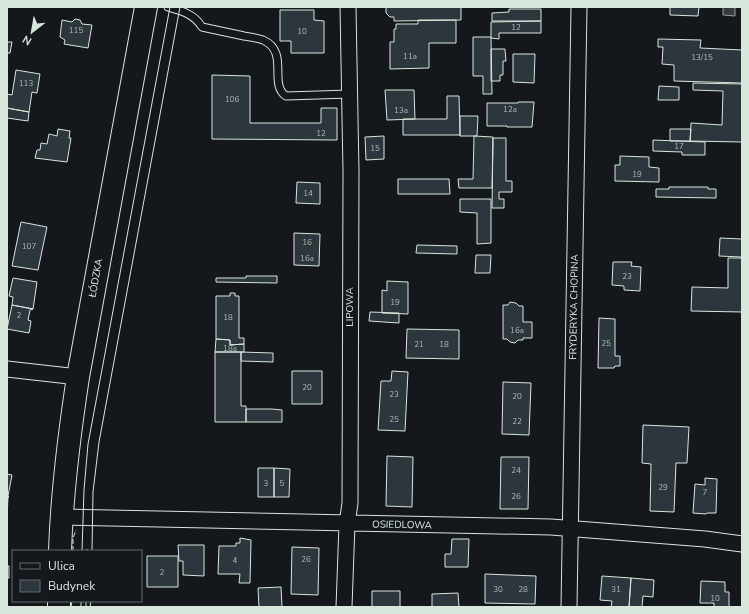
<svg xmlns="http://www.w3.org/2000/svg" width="749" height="614" font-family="'Nunito Sans',sans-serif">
<rect width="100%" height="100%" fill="#14181c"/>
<path fill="#363b3e" stroke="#939e99" d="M723,7h12v9l-12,-1z"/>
<path fill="#2c363c" stroke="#d8e6dc" d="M386,7h75v13l-67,1v-4h-4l-4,-4z
M670,7h29l-1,9 -28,-1z
M509,9h32v12h-49v-8l17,-1z
M280,10h34v10l10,1v32h-33v-12h-11z
M75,19l5,1 2,4 10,1 -4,23 -24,-4 1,-4 -5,-3 2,-17 10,2z
M418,20h38v23h-27v25l-39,1v-27h4v-13h2v-5h22z
M541,21v12h-42v6l-8,-1v-16z
M473,37h18l1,57h-9v-18h-10z
M658,39l43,1 -1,8 42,2v33l-68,-2v-16l-12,-1 1,-17h-5z
M7,42h5l-2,11h-3z
M491,49h14l1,12h-3v14h-3v6h-9z
M513,54h22l-1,29 -21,-1z
M16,70l24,4 -3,19 -5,-1 -3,20 -22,-4v-14l5,1z
M212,75l38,1v47h71v-15h16v32l-125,-1z
M693,83l49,1v58l-52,-1 1,-18 31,2 1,-34 -30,-1z
M659,86l20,1v13h-21z
M385,90h29l1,29 -28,1z
M447,96h12l1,39h-57v-16h44z
M518,102h16l-2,25h-25v-1h-20v-23h31z
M7,108l22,4 -1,9 -21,-3z
M460,116h18l-1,20h-17z
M58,129l12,2 -1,7h2l-4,24 -32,-4 2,-8h3l1,-7 6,1 2,-10 8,2z
M670,129h21l-1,12h-20z
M384,136v23l-18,1 -1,-23z
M474,136l19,1 -1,51h-33l-1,-9h15z
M493,138h13v43h6v11h-13v7h5v9h-12z
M653,140l52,2v13h-23v-3l-29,-1z
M620,156l29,1v10l10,1v14l-44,-1v-16h5z
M398,179h51l1,15h-52z
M297,182l23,1v21l-24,-1z
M669,187h39v2h8v9l-60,-1v-8h13z
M460,199h31v44l-14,1v-31l-17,-1z
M21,222l26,5 -9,43 -26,-4z
M294,233l26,1 -1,32 -25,-1z
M720,238l22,1v18l-23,-1z
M417,245l40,1v8l-41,-1z
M476,255h15l-1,18h-15z
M728,258h14v54l-51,-1 1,-24 36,1z
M613,262h19l-1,4 10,1 -1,24 -16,-1v-4l-12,-1z
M246,276h31v7l-61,-1v-4h30z
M13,278l24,4 -4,27 -21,-4 1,-8 -4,-1z
M387,281l21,1v32l-26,-1v-23l5,1z
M230,293h5v3h4v42h5v6l-14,1v-5l-14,-1v-43h14z
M510,302l6,1 3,3h4v16h9v16h-9v2h-5l-3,3 -5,-1 -3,-3h-4v-34h5z
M12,305l21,4 -3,1 -2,10 3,1 -2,12 -22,-4z
M370,312l29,1v10l-30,-2z
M599,318l16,1v37h5v10h-5l-1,2h-16z
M407,329l52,1v29l-53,-1z
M216,339l14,1v5l14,-1v8h-29z
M215,352h26v54h5v16h-31z
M241,352l32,1v9l-32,-1z
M292,371h30v33h-30z
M392,371l16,1 -3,59 -27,-1 3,-49h10z
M503,382l28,1 -2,52 -27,-1z
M246,409h26l10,1v12h-36z
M643,425l46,2 -2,36h-11l-2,49 -24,-1 1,-47 -9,-1z
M387,456l26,1 -1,50 -26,-1z
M501,457h28l-1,52h-28z
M258,468h16v29h-16z
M274,468l16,1 -1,28h-15z
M7,474l5,1 -4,21 1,1h-1l-1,21z
M705,478l12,1 -1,34h-9l-1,1 -13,-1 2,-29 10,1z
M240,538l11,2 -1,43h-11l1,-9h-22l1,-28h17v-3h4z
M452,539h17l-1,28h-23v-13h6z
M178,545h26v31l-21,-1v-14h-4z
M292,547l27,1 -1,47 -27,-1z
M147,556h31v31h-31z
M7,566h2v12h-2z
M485,574l51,2 -1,28 -50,-1z
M602,576l29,2 -2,29h-18l1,-6 -12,-1z
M631,578l23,2 -1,17 -10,-1 -1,11h-13z
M701,581l24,1v10h4v15h-15v-4h-14z
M281,587l1,20h-23l-1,-19z
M372,591h28v16h-28z
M458,593l1,14h-27v-13z"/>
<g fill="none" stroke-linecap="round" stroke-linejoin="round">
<defs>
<path id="service" d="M168,7c14,4 26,7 34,20 14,3 28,6 42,9 6,1 13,2 19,4 27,12 5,44 23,56l64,-2"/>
<path id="minor" d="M7,369l71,8
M61,517l490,10 154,12 37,5
M344,607l3,-83 3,-21 1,-331 -3,-165
M569,607l10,-600"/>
<path id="primary" d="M60,551c2,-60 9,-115 18,-174l68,-370
M59,607v-6"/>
</defs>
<use href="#service" stroke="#d8e6dc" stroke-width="9"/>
<use href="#minor" stroke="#d8e6dc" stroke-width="17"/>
<use href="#primary" stroke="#d8e6dc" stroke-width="24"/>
<use href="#service" stroke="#14181c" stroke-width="7"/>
<use href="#minor" stroke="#14181c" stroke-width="15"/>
<use href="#primary" stroke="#14181c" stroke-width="22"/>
<path stroke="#d8e6dc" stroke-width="1" d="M82,551l2,-61 4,-46 82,-437
M92,551l1,-59 6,-50 81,-435
M81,607v-6
M90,607l1,-6"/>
<path stroke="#d8e6dc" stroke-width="1" stroke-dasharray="5 2" stroke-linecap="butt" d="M73,551v-13l3,-8
M87,551v-2
M71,607l1,-6
M86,607v-6"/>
</g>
<g text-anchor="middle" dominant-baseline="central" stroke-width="3" stroke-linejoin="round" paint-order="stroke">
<g font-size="8" fill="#adbab4">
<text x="516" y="27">12</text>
<text x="76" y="30">115</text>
<text x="302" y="31">10</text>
<text x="410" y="56">11a</text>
<text x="702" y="57">13/15</text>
<text x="26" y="83">113</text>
<text x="232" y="99">106</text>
<text x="510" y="109">12a</text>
<text x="401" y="110">13a</text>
<text x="321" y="133">12</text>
<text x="679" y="146">17</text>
<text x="375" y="148">15</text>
<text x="637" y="174">19</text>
<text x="308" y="193">14</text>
<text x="307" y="242">16</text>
<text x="29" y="246">107</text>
<text x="307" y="258">16a</text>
<text x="627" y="276">23</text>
<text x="395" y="302">19</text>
<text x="19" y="315">2</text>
<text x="228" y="317">18</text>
<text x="517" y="330">16a</text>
<text x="606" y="343">25</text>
<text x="419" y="344">21</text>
<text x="444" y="344">18</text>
<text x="230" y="348">18a</text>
<text x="307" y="387">20</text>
<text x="394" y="394">23</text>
<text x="517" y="396">20</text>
<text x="394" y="419">25</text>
<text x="517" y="421">22</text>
<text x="516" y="470">24</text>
<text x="266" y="483">3</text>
<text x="282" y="483">5</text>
<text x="663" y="487">29</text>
<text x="705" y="492">7</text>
<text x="516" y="496">26</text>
<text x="306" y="559">26</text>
<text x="235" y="560">4</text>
<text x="162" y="572">2</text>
<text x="498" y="589">30</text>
<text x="523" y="589">28</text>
<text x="616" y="589">31</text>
<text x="715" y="598">10</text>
</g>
<g font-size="10" fill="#d8e6dc" stroke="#14181c">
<text transform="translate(96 278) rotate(-80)">ŁÓDZKA</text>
<text transform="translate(350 307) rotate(-90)">LIPOWA</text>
<text transform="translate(574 307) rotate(-89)">FRYDERYKA CHOPINA</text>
<text transform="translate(402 525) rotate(1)">OSIEDLOWA</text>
</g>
</g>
<rect width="749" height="614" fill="none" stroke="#d8e6dc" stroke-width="16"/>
<rect x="12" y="550" width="130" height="52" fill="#14181c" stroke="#626a69"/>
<rect x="20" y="563" width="20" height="6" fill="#14181c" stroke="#626a69"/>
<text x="48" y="570" font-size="12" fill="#d8e6dc">Ulica</text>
<rect x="20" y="580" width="20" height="12" fill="#2c363c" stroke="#626a69"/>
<text x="48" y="590" font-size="12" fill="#d8e6dc">Budynek</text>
<g transform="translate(32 32) rotate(211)" stroke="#14181c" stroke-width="3" paint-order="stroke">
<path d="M0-3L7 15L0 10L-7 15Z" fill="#d8e6dc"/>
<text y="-6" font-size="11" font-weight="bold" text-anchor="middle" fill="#d8e6dc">N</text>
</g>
</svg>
